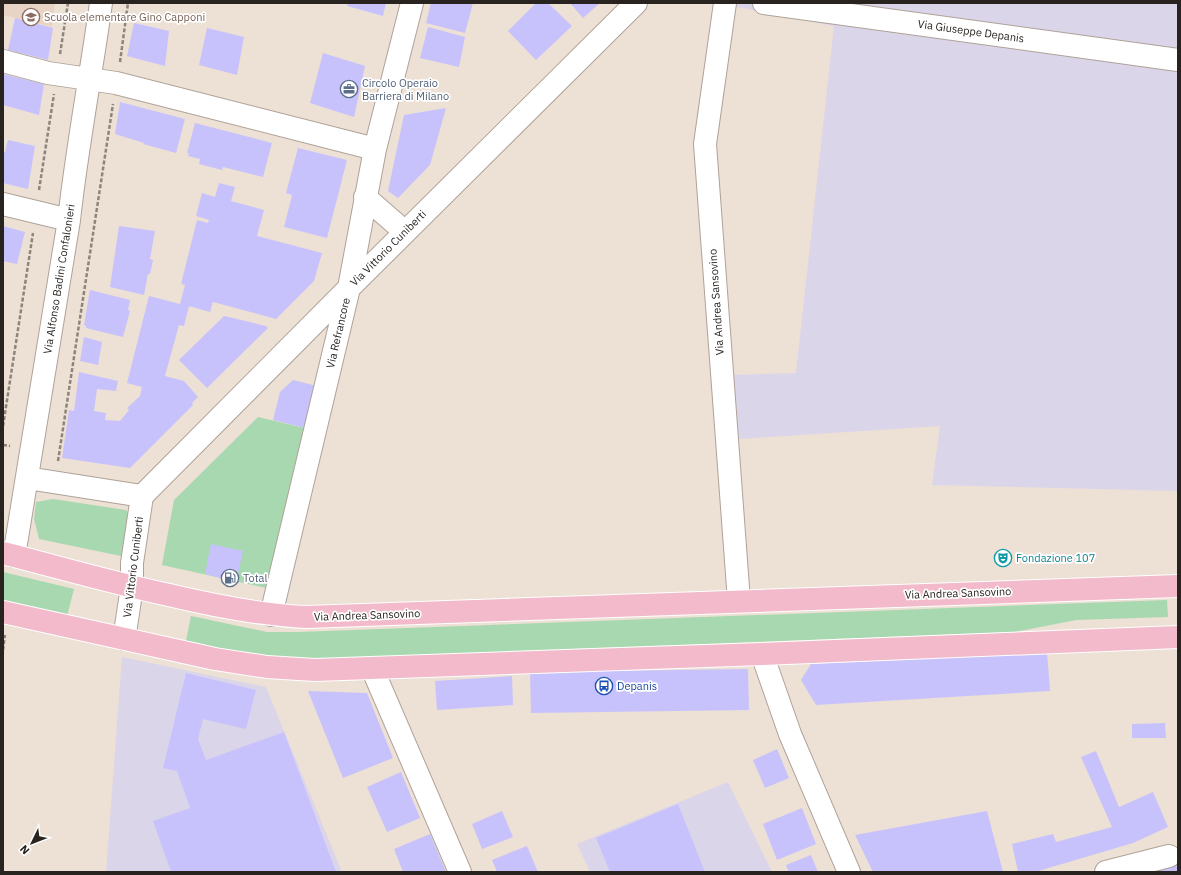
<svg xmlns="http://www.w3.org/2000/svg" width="1181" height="875" font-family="'IBM Plex Sans',sans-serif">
<rect width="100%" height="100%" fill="#ede0d5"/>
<path fill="#e8d4c5" d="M3,3h52l-3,24 -49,-12z"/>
<path fill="#dbd5ea" d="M716,3h462v488l-246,-6 8,-59 -201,13 -9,-64 66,-2 38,-347z
M122,657l144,30 76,185h-236z
M728,782l44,90h-182l-13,-28z"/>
<path fill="#a7d8af" d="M258,417l51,12 -43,159 -104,-23 12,-65z
M53,499l73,11 3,5 -8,41 -82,-17 -5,-20 2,-17z
M3,572l71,17 -7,27 -64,-16z
M1167,600l1,17 -92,3 -61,12 -725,28 -24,-1 -80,-18 5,-25 76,16h31z"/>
<path fill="#c8c2fc" d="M348,3h38l-3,13 -36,-10z
M431,3h42l-8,30 -39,-10z
M536,3h12l24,23 -36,34 -28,-29z
M570,3h30l-17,15z
M15,18l38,10 -5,32 -40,-10z
M134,23l35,8 -4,35 -38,-10z
M428,27l37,10 -6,30 -39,-9z
M207,28l37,9 -7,38 -38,-10z
M323,53l42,13 -11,51 -44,-14z
M3,74l41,10 -5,31 -36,-10z
M120,102l65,17 -9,34 -33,-9 1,-1 -29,-9z
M446,108l-16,57 -32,33 -10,-7 16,-76z
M195,123l77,20 -9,34 -40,-10 -1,3 -23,-6 1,-5 -12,-3 1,-3h-2z
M8,140l27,6 -7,43 -25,-6v-31h2z
M298,148l49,12 -20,78 -43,-11 8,-32 -6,-2z
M219,183l16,4 -4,14 33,9 -7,26 65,17 -8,28 -38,38 -63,-17 -3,10 -21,-6 -5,20 -5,-1 -14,51 19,5 14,16 -6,6 1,2 -63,63 -68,-10 7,-48 5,1 5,-39 39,9 -2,10 -19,-2 -3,22 12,2 -1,7 15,1 9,-11 -2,-2 13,-12 2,-9 -15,-4 22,-87 31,8 5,-19 -4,-1 16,-64 11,3 1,-3 -13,-4 6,-23 13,4z
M3,226l22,6 -8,32 -14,-3z
M119,226l36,5 -5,28 3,1 -3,14h-2l-4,21 -34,-8z
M90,290l40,10 -2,10 2,1 -7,26 -37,-9v-2l-2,-1z
M224,316l42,10 2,2 -61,60 -28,-28z
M84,337l18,5 -4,23 -18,-4z
M293,380l28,7 -12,42 -36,-9 7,-28z
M211,544l32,7 -7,31 -31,-8z
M1047,652l3,39 -234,14 -15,-25 10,-16z
M748,669l1,41 -218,3 -1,-41z
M186,673l70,17 -10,39 -43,-10 -5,20 8,21 78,-28 52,140h-165l-18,-51 37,-13 -13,-37 -14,-3z
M512,676l1,29 -76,5 -2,-29z
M308,691l59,2 26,65 -50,20z
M1165,723l1,15h-34v-14z
M777,749l12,29 -24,10 -12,-28z
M1096,751l23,56 34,-15 15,35 -35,16 -98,29h-17l-6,-28 41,-10 3,8 56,-15 -31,-70z
M401,772l19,46 -33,14 -20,-45z
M678,804l27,68h-95l-14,-34z
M802,808l14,36 -39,16 -14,-36z
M502,811l11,26 -31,12 -10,-25z
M987,811l16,61h-130l-18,-37z
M430,834l16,38h-43l-9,-23z
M527,846l11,26h-41l-5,-12z
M811,855l7,17h-29l-3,-7z
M1178,859v13h-19l-2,-5z"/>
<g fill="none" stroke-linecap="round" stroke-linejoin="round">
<defs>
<path id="minor" d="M725,3l-20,141 34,457
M764,3l414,57
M3,61l45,12 68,10 259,66
M365,197l40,35
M3,204l66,16
M27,478l115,18
M14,556l55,-336c8,-73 22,-145 32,-217
M271,615l78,-327 26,-139 37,-146
M124,639l8,-52v-24l10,-67 207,-208 287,-285
M762,654l28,80 59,138
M372,668l88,204
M1106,872l63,-16"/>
<path id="major" d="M3,553c55,14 110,30 166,42 46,11 91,20 138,22l871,-31
M3,612l212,47 52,8 48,3 447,-16 416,-17"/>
</defs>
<use href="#minor" stroke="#afa298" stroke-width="24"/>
<use href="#major" stroke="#fff" stroke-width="24"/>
<path stroke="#8d847c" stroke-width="2.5" stroke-dasharray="4 2" stroke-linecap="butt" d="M60,54l8,-51
M120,62l8,-59
M39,190l15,-96
M3,426l30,-193
M3,445l7,1
M58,461l55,-357
M3,650l2,-15"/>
<use href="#minor" stroke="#fff" stroke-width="22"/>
<use href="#major" stroke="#f2baca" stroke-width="22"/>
</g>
<defs>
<symbol id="school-ring" viewBox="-11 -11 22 22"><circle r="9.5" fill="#fff" stroke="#8d6e63" stroke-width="1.5"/><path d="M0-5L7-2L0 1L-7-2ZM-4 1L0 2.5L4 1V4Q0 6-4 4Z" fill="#8d6e63"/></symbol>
<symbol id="office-ring" viewBox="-11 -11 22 22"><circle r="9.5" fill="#fff" stroke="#5c6f8a" stroke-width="1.5"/><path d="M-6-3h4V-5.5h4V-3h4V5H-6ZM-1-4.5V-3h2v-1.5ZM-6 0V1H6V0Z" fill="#5c6f8a"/></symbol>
<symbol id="theatre-ring" viewBox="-11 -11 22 22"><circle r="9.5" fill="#fff" stroke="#0f9aa8" stroke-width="1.5"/><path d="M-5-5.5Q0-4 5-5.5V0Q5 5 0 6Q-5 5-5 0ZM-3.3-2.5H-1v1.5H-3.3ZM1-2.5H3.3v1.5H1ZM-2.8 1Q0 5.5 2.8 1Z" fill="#0f9aa8"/></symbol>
<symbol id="fuel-ring" viewBox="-11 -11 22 22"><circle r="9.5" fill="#fff" stroke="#5c6f8a" stroke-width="1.5"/><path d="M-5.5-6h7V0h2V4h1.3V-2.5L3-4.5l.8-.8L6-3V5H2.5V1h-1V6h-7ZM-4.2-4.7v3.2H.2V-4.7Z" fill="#5c6f8a"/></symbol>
<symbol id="bus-ring" viewBox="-11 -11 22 22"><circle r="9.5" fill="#fff" stroke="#1a4fb4" stroke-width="1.5"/><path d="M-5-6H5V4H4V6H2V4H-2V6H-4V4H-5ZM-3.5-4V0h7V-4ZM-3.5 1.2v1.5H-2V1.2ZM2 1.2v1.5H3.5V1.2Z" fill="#1a4fb4"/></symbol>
</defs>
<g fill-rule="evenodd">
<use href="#school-ring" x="21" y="7" width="20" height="20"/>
<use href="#office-ring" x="339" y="79" width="20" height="20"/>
<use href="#theatre-ring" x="993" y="548" width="20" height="20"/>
<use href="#fuel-ring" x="220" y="568" width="20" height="20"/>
<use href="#bus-ring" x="594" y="676" width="20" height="20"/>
</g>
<g text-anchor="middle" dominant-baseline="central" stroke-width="3.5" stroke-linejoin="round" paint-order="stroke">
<g font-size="11" fill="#785e54" stroke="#fff" text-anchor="start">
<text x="44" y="17">Scuola elementare Gino Capponi</text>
</g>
<g font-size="11" fill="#28231f" stroke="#fff">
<text transform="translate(971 31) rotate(8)">Via Giuseppe Depanis</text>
<text transform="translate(388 248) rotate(-45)">Via Vittorio Cuniberti</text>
<text transform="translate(59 279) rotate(-81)">Via Alfonso Badini Confalonieri</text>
<text transform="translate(716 302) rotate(-94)">Via Andrea Sansovino</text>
<text transform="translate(338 333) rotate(-77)">Via Refrancore</text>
<text transform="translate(133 567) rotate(-83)">Via Vittorio Cuniberti</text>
<text transform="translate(958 593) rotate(-2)">Via Andrea Sansovino</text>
<text transform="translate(367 615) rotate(-2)">Via Andrea Sansovino</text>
</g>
<g font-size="11" fill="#4e5e75" stroke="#fff" text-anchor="start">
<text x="362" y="83">Circolo Operaio<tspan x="362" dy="13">Barriera di Milano</tspan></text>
<text x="243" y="578">Total</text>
</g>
<g font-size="11" fill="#0d838f" stroke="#fff" text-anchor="start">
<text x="1016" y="558">Fondazione 107</text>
</g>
<g font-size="11" fill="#164399" stroke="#fff" text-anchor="start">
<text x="617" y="686">Depanis</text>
</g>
</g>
<rect width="1181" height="875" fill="none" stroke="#28231f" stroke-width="8"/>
<g transform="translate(32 843) rotate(227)" stroke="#ffffff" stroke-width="3" paint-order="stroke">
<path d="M0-3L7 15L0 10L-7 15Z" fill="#28231f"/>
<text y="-6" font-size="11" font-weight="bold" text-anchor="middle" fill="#28231f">N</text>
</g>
</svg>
